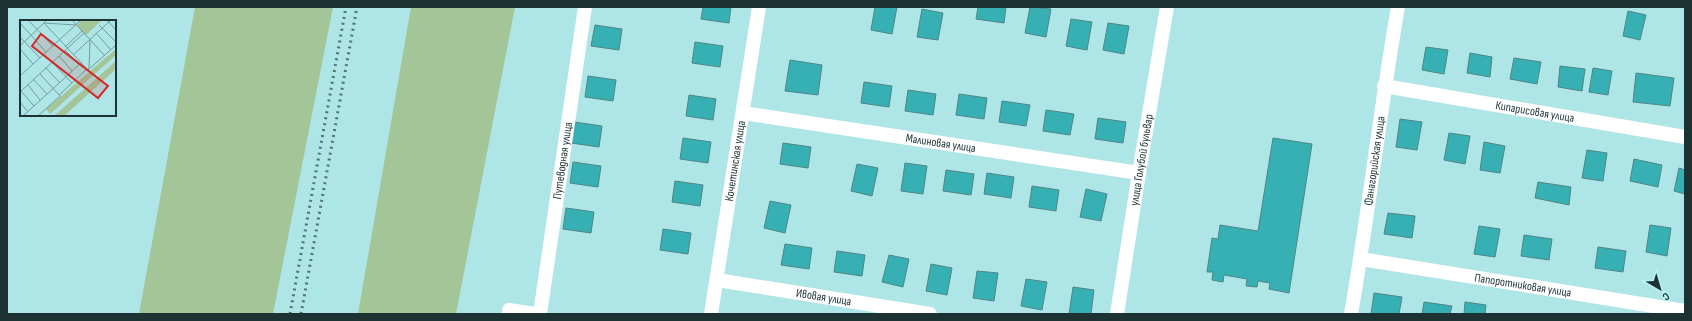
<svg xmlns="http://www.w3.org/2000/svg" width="1692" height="321" font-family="'Sofia Sans Condensed',sans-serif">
<rect width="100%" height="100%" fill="#aee5e6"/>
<path fill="#a3c598" d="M195,7h138l-60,307h-134z
M411,7h104l-59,307h-98z"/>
<path fill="#37b0b3" stroke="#508586" d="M703,7h28l-2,16 -28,-4z
M875,7h22l-5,27 -21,-4z
M978,7h28l-2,16 -28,-4z
M1030,7l21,2 -5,28 -21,-4z
M922,9l21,4 -5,27 -21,-3z
M1628,11l18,4 -6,25 -17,-4z
M1071,19l21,3 -5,28 -21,-4z
M1108,23l21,3 -5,28 -21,-4z
M595,25l27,4 -3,21 -28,-4z
M695,42l28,4 -3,21 -28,-4z
M1426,47l22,3 -4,24 -22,-4z
M1470,53l22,4 -2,20 -23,-4z
M1514,58l27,4 -4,22 -27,-5z
M790,60l32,5 -4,30 -33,-4z
M1560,66l25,3 -3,22 -24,-4z
M1593,68l19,3 -4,24 -19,-3z
M1636,73l38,5 -4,28 -37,-4z
M588,76l28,4 -3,21 -28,-4z
M864,82l28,4 -3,21 -28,-4z
M908,90l28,4 -3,21 -28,-4z
M959,94l28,4 -3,21 -28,-4z
M689,95l27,4 -3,21 -27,-4z
M1002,101l28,4 -4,21 -27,-4z
M1046,110l28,4 -4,21 -27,-4z
M1098,118l28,4 -3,21 -28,-4z
M1400,119l22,3 -5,28 -21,-3z
M574,122l28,4 -3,21 -28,-4z
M1449,133l21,3 -5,28 -21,-4z
M683,138l28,4 -3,21 -28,-4z
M1273,138l39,6 -23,149 -20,-4 1,-6 -12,-2 -1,6 -11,-1 1,-7 -23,-4 -1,7 -11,-2 1,-8h-6l5,-34 6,1 2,-14 38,6z
M1484,142l21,4 -5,27 -20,-3z
M783,143l28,4 -3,21 -28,-4z
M1587,150l20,3 -4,28 -21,-3z
M1634,159l28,6 -4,22 -28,-6z
M573,162l28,4 -3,21 -28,-4z
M905,163l22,3 -4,28 -22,-3z
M857,164l21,4 -6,28 -21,-5z
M1679,168l6,2v24l-11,-3z
M946,170l28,4 -3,21 -28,-4z
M987,173l27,4 -3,21 -27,-4z
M675,181l28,4 -3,21 -28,-4z
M1538,182l33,5 -2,18 -34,-7z
M1032,186l27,4 -3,21 -27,-4z
M1086,189l21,5 -6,27 -21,-4z
M770,201l21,4 -6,28 -21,-5z
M566,208l28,4 -3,21 -28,-4z
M1388,213l27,3 -3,22 -28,-4z
M1650,225l21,3 -4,28 -21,-4z
M1479,226l21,3 -5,28 -21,-3z
M663,229l28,4 -3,21 -28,-4z
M1524,235l28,4 -3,21 -28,-4z
M785,244l27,4 -3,21 -28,-4z
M1598,247l28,4 -3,21 -28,-4z
M837,251l28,4 -3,21 -28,-4z
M889,255l20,4 -6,28 -21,-5z
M931,264l21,4 -5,27 -21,-4z
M977,271l21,2 -4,28 -21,-3z
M1026,279l21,3 -5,28 -21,-4z
M1073,287l21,3 -3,24h-22z
M1374,293l28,4 -3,17h-28z
M1424,302l28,4 -2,8h-28z
M1465,302l21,3 -1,9h-21z"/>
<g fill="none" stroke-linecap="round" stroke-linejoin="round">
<g stroke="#fff" stroke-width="14">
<path id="s1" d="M1384,86l301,51"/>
<path id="s2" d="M743,113l396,60"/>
<path id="s3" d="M1361,259l324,52"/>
<path id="s4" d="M717,280l213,34"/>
<path d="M509,314v-4l26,4"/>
<path id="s5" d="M540,314l45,-307"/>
<path id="s6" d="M711,314l48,-307"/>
<path id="s7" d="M1117,314l22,-141 28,-166"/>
<path id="s8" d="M1351,314c18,-102 29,-205 47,-307"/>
</g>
<path stroke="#527475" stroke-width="3" stroke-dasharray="2 4" stroke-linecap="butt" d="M290,314l56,-307
M301,314l56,-307"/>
</g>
<g text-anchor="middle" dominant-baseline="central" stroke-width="3.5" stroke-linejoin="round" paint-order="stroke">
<g font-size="12" fill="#1c3233" stroke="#baf2f3">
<text stroke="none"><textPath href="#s1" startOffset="153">Кипарисовая улица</textPath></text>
<text stroke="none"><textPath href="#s2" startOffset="200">Малиновая улица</textPath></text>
<text stroke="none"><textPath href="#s5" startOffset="155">Путеводная улица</textPath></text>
<text stroke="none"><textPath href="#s7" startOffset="156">улица Голубой бульвар</textPath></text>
<text stroke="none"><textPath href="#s8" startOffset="155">Фанагорийская улица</textPath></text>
<text stroke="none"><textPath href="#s6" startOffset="155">Кочетинская улица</textPath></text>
<text stroke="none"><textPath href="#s3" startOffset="164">Папоротниковая улица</textPath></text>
<text stroke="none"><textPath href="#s4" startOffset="108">Ивовая улица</textPath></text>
</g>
</g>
<g transform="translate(20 20)">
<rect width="96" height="96" fill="#aee5e6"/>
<path d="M62,0h20l-16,15 -9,-10zM96,29v6l-66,59 -4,-5zM96,41v8l-52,47h-10z" fill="#a3c598"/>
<path fill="none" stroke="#749d9e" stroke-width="1" d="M8,0l25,26M52,0l33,36M87,0l9,10M0,3l26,29M24,3l44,47 28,-25M24,3l32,2M79,5l17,17M76,13l15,17M0,17l20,21M0,26l27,-26M45,27l17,-16M0,29l13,15M45,30l14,15M53,35l38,-35M39,36l13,15M32,42l20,21M26,48l14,15M69,49l1,-29M0,56l61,-56M13,59l14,15M8,65l12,15M1,71l13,15M0,72l64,-59M39,75l28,-26M0,82l8,10M3,96l58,-53M18,96l22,-20 -20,-22"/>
<path fill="#d62828" fill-opacity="0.15" stroke="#d62828" stroke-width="2" d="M21,14l67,52 -10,12 -66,-52z"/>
<rect width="96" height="96" fill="none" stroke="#1c3233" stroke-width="2"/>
</g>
<rect width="1692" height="321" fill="none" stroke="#1c3233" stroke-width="16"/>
<g transform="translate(1660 289) rotate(142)" stroke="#baf2f3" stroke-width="3" paint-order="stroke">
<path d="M0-3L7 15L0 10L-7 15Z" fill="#1c3233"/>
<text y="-6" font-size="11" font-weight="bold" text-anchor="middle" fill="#1c3233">С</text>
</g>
</svg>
